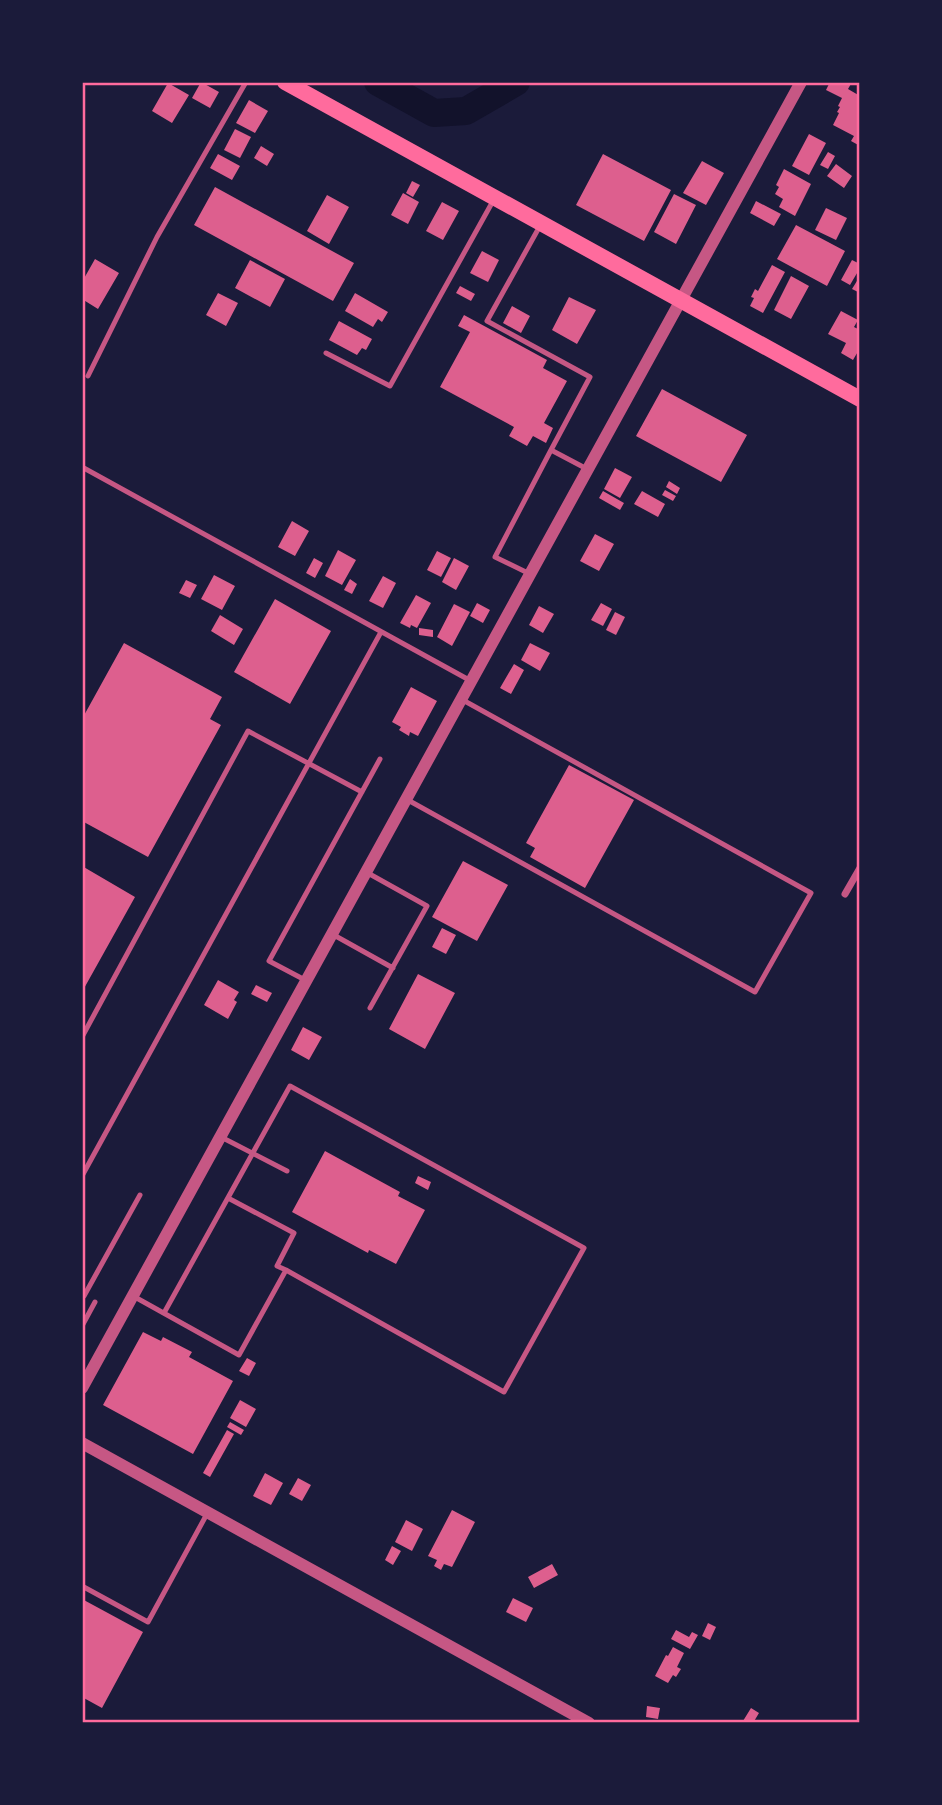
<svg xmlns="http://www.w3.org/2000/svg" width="942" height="1805" font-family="Arial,sans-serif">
<rect width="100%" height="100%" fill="#1b1b3a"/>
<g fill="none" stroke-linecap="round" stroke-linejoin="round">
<path stroke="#12122b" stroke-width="28" d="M378,82l56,31 32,-2 50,-29"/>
</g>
<path fill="#dd5f8e" d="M201,82l18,10 -9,16 -18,-10z
M830,82h22l-4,7 12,7v50l-9,-5 3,-5 -21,-11 6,-12 -2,-1 3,-5 -2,-1 4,-8 -16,-8z
M168,83l21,12 -17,28 -20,-12z
M249,100l19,11 -13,22 -19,-10z
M235,129l16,8 -11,21 -16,-8z
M809,134l17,9 -17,32 -17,-9z
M261,146l13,8 -7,12 -13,-8z
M828,152l7,4 -7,13 -8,-4z
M218,154l22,12 -8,14 -22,-12z
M603,154l68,36 -27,51 -68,-36z
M702,161l22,12 -18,32 -23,-12z
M836,164l16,12 -8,12 -17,-12z
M784,169l27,15 -16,32 -16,-9 4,-8 -8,-5 4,-7 -3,-2z
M412,181l8,4 -7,12 -7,-4z
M215,187l139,76 -21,38 -139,-76z
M403,193l16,9 -11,22 -17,-9z
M674,194l22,11 -20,39 -22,-12z
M327,195l22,12 -20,37 -22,-13z
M756,201l25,13 -7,12 -24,-13z
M442,202l17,9 -16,29 -17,-9z
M826,208l21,10 -11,22 -21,-10z
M796,225l49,26 -18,35 -50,-27z
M482,251l17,9 -11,22 -18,-9z
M95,259l24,14 -21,36 -16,-10v-17z
M250,260l35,19 -15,28 -35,-19z
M852,260l8,4v4l-10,17 -9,-5z
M772,265l13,7 -22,41 -13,-7 4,-8 -3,-1 4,-8 3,2z
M791,276l18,10 -18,33 -17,-9z
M860,276v17l-8,-4z
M460,286l15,8 -4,7 -15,-8z
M218,293l20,10 -12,23 -20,-11z
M355,293l33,19 -6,10 -4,-3 -5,8 -28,-16z
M569,297l27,13 -19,34 -25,-14z
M512,306l18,10 -9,17 -18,-10z
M841,311l17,9 -4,7 6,3v18l-7,12 -12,-7 5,-10 -18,-9z
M464,315l83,45 -4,8 24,13 -23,42 9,5 -7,15 -13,-7 -6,10 -18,-10 5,-9 -74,-40 30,-55 -12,-6z
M339,321l33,18 -6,11 -4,-2 -5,7 -28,-15z
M662,389l85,46 -26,47 -85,-46z
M615,468l17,9 -12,21 -16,-9z
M669,481l11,7 -3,6 -11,-7z
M665,490l11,6 -3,5 -11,-6z
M603,491l21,12 -4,7 -21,-12z
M642,491l23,13 -7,13 -24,-13z
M292,521l17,10 -14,25 -17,-9z
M595,534l19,10 -15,27 -19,-10z
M338,550l18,10 -14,25 -17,-9z
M437,551l14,7 -10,19 -14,-7z
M314,558l9,5 -8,15 -9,-5z
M454,558l15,8 -13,24 -14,-8z
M214,575l21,11 -13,24 -21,-11z
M383,576l13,7 -13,25 -14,-7z
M350,579l7,5 -5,10 -8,-4z
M186,580l11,5 -7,13 -11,-5z
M416,595l15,8 -14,25 -6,-3 -1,3 -10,-5z
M275,599l56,32 -41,73 -56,-32z
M477,603l13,7 -7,13 -13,-7z
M601,603l11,6 -9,17 -12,-6z
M454,604l16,8 -18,34 -15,-9z
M539,606l15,8 -11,19 -14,-8z
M615,612l10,5 -9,18 -10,-5z
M220,615l23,14 -9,16 -23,-14z
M419,628l14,2v7l-14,-2z
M124,643l98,54 -12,22 11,6 -73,132 -66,-36v-102z
M530,643l20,10 -10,18 -19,-11z
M514,664l10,6 -13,24 -11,-6z
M411,687l26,14 -19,35 -8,-4 -1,4 -10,-6 2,-3 -9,-5z
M569,765l65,35 -49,88 -55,-31 5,-9 -9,-5z
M463,861l45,24 -31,56 -45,-24z
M82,866l53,31 -53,95z
M442,928l14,7 -10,19 -14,-7z
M418,974l37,19 -30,56 -36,-20z
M218,980l21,12 -5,8 3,2 -9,17 -24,-14z
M256,985l16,8 -5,9 -16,-8z
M303,1027l19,10 -13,23 -18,-10z
M325,1151l75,41 -2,4 27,14 -29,54 -27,-14 -1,3 -76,-41z
M418,1176l13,6 -3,8 -13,-7z
M143,1332l18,9 2,-4 29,15 -3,5 44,24 -40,73 -90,-49z
M247,1358l9,5 -7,13 -10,-5z
M240,1400l16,9 -10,18 -16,-9z
M230,1422l14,8 -3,5 -14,-8z
M227,1430l7,4 -24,43 -7,-4z
M265,1473l18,10 -12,22 -18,-9z
M298,1478l13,7 -9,16 -13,-7z
M452,1510l23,12 -23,45 -8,-3 -3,6 -7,-4 3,-6 -9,-4z
M406,1520l17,9 -11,22 -17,-9z
M392,1546l9,5 -8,14 -8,-5z
M552,1564l6,11 -24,13 -6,-11z
M513,1598l20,10 -7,14 -20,-10z
M82,1599l61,33 -41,76 -20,-11z
M708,1623l8,4 -6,13 -8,-4z
M676,1630l13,7 3,-5 6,3 -8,14 -19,-10z
M673,1647l11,6 -7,14 4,2 -5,8 -3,-2 -5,8 -13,-7 11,-21 2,1z
M647,1706l13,2 -2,11 -12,-2z
M751,1708l8,5 -6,10h-8l-2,-2z"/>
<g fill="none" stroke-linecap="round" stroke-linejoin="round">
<path stroke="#c65784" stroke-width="5" d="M541,224l-54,97 103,56 -39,73
M326,353l64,33 103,-185
M88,376l69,-139 89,-155
M82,467l389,214
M530,574l-35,-17 56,-107 36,19
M406,799l349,193 56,-99 -350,-194
M366,872l61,34 -57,102
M332,934l61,34
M305,980l-36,-19 111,-202
M82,1037l166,-306 114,61
M221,1137l66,34
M82,1176l299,-544
M228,1198l66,35 -17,33 9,4
M84,1296l56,-101
M133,1296l106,59 47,-85 218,122 80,-144 -294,-162 -126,227
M82,1326l13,-24
M82,1586l66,36 60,-110"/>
<path stroke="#c65784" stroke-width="7" d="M845,894l15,-26"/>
<path stroke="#c65784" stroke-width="12" d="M82,1388l719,-1306
M82,1443l507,280"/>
<path stroke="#ff6b9d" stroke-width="16" d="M285,82l575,317"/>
</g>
<rect width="942" height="1805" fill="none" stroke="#1b1b3a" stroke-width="168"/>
<rect x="84" y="84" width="774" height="1637" fill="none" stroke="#ff6b9d" stroke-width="2.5"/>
</svg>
